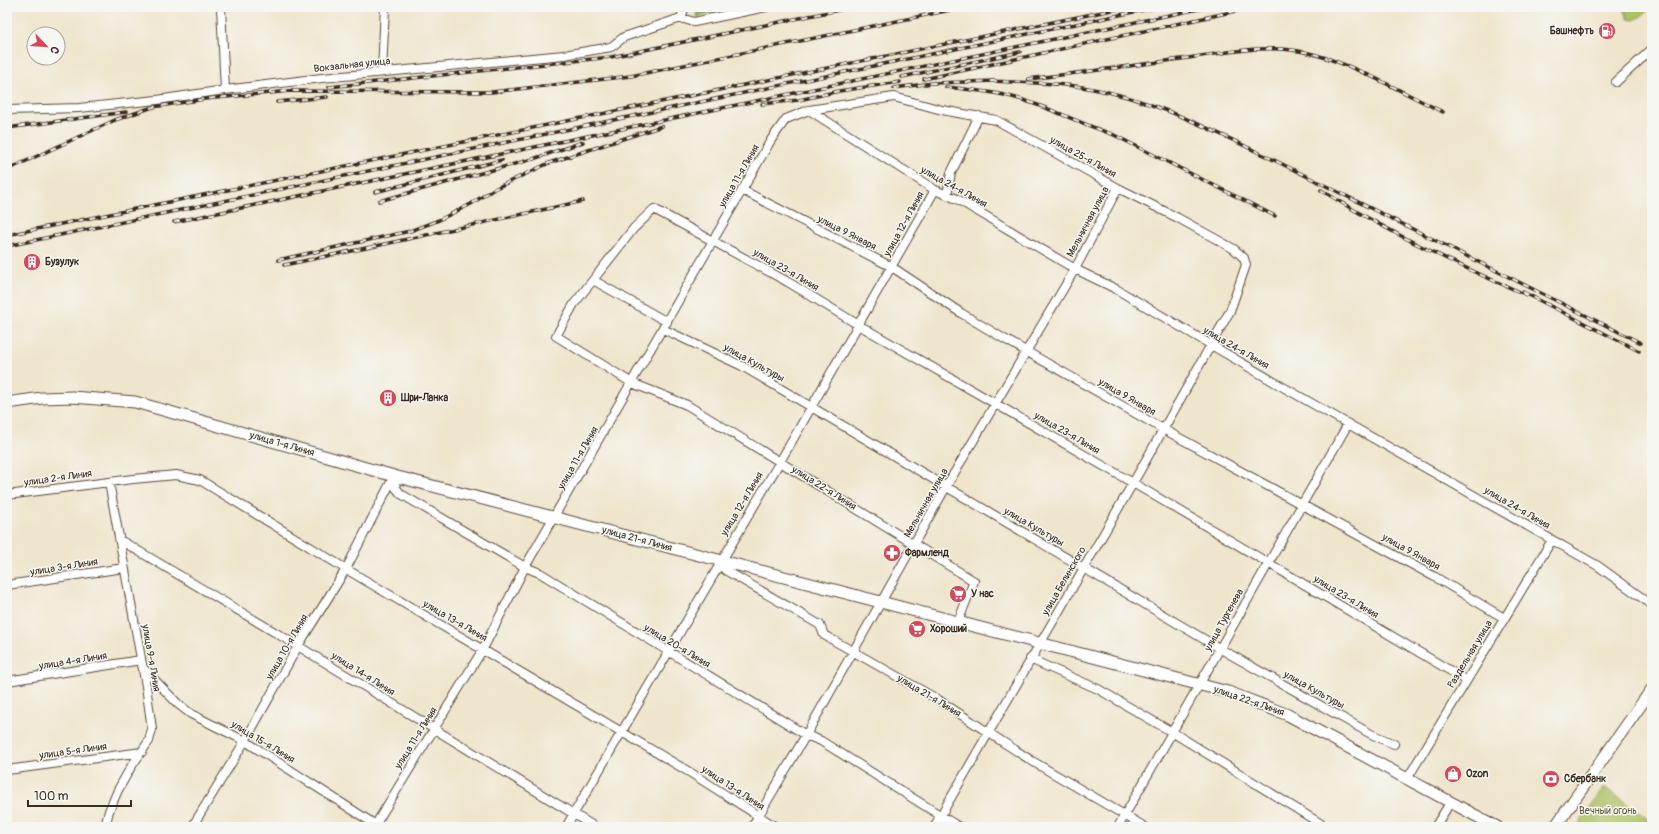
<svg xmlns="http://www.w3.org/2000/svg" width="1659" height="834" font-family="Pangolin,sans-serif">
<rect width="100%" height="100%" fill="#f6f6f2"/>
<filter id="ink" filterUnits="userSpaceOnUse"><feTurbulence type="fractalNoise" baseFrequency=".025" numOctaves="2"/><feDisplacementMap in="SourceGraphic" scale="8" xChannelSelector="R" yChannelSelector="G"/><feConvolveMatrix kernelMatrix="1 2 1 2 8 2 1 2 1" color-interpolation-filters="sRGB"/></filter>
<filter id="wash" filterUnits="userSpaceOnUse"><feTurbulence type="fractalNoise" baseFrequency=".012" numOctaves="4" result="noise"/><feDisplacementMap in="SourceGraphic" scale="16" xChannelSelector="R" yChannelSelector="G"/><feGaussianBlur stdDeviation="0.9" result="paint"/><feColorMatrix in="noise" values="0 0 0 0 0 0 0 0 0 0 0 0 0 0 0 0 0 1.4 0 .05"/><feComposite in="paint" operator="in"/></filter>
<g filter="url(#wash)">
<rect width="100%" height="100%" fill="#efe5cc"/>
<path fill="#adc165" stroke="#747642" d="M1625,7h27l-12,10 -6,3 -6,-1 -4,-10z
M1604,787l48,35v5h-75z"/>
<path fill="#8aa75a" stroke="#62683c" d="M695,7h49l-47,10z"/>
</g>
<g filter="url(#ink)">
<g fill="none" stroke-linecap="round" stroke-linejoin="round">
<defs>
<path id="minor" d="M221,7l4,83
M681,18l13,4 72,-15
M382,72l3,-65
M1616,82l36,-33
M7,110l72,-2 78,-8 68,-10 97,-12 242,-23 47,-8 13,-10 57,-19 4,-11
M809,110l126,80 22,9 118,70 41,20 160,94 322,183 54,39
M742,190l150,77 69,46 40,24 162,92 272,148 69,41
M947,195l4,-22 28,-57
M593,280l-19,24 -18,32 76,47 55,22 287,176 -16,41
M667,322l-74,-42 41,-52 20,-19 134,73 69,42 276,159 333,197
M663,329l79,37 477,282 152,86 23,10
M394,476l2,12 5,6 124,73 15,6 266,162 15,6 138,86
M7,495l126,-16 43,-4 24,5 146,89 345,204 85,54
M120,540l178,106 297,181
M720,561l5,9 95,55 4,10 113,64 95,62 113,66
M7,585l117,-17
M1030,659l68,30 74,43 154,95
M143,668l35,36 13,10 54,27 134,86
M7,681l134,-21
M7,770l135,-18
M1407,779l145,-239
M105,827l4,-16 9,-21 13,-23 18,-26 3,-12 -6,-43 -37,-204
M192,827l53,-86 53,-95 48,-77 48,-93
M374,827l109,-178 42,-82 246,-427 15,-21 23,-9 85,-13 48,13 54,10 122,68 60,30 56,31 10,9 2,7 -16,46 -97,172 -199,344
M566,827l226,-386 143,-251
M752,827l54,-92 140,-248 129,-218 43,-81
M1118,827l230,-403
M1435,827l15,-24"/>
<path id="secondary" d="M7,403l35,-5 30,-1 63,5 259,74 834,216 60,23 209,112
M1555,827l97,-138"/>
</defs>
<use href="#minor" stroke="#564638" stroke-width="10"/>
<use href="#secondary" stroke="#564638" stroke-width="13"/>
<use href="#minor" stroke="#fff" stroke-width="8"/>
<use href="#secondary" stroke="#fff" stroke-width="11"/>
<defs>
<path id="rail" d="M902,77l118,-25
M924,79l330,-72
M1028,79c51,-6 102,-13 153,-20 43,-6 89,-17 132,-5 44,12 89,38 130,58
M991,81c32,2 65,1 97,7 66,11 125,43 186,72l367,183
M329,87l282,-30 242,-50
M946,87c19,2 39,4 58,8 37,8 72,27 108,39l163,82
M894,88l39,-5 63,-2
M277,102l50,-5
M762,104l37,-4 40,-9 61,-9
M7,128l119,-16
M7,170l108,-50 38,-13 52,-8 86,-8 201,1 139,-16 334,-69
M1321,190c65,41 135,75 206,105
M375,192l127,-32
M379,201l154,-42 50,-17
M174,222l1034,-215
M7,235l1120,-228
M7,246l1151,-239
M371,247l212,-46
M278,260l132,-29 29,-11 32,-16 23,-15 55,-26 113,-37
M284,265l92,-19
M1523,292l116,59"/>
</defs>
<use href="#rail" stroke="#3b2a1e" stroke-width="3.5"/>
<use href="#rail" stroke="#f6f6f2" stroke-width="2" stroke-dasharray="6" stroke-linecap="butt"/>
</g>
</g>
<defs>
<symbol id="fuel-disc" viewBox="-11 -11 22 22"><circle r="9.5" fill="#d1495b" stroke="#f6f6f2"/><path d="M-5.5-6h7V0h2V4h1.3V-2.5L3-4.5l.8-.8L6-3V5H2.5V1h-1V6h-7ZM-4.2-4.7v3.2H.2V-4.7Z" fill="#fff"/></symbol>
<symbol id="building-disc" viewBox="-11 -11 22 22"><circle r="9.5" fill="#d1495b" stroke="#f6f6f2"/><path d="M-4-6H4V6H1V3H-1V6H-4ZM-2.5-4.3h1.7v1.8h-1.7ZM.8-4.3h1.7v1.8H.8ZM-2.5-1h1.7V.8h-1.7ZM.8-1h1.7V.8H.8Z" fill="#fff"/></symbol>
<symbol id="pharmacy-disc" viewBox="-11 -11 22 22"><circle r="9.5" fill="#d1495b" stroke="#f6f6f2"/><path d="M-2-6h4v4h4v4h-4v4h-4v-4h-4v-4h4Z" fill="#fff"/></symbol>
<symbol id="supermarket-disc" viewBox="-11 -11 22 22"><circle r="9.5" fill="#d1495b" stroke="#f6f6f2"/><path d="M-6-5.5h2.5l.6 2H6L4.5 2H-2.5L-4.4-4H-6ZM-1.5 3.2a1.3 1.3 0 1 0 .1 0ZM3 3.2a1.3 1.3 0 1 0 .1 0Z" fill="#fff"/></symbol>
<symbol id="shop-disc" viewBox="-11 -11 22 22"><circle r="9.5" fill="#d1495b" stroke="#f6f6f2"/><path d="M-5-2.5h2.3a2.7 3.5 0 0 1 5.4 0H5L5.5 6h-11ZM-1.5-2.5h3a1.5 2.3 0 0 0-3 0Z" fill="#fff"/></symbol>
<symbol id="bank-disc" viewBox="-11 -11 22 22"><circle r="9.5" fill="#d1495b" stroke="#f6f6f2"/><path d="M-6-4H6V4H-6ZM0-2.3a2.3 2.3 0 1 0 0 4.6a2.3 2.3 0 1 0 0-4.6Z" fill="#fff"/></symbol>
</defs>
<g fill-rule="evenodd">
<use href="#fuel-disc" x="1597" y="21" width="20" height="20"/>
<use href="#building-disc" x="22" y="252" width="20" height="20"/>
<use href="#building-disc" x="378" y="388" width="20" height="20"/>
<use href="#pharmacy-disc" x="882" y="543" width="20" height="20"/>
<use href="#supermarket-disc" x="948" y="584" width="20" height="20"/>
<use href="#supermarket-disc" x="907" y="619" width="20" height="20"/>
<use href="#shop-disc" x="1443" y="764" width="20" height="20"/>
<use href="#bank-disc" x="1541" y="769" width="20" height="20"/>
</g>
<g text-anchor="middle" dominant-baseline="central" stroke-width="3" stroke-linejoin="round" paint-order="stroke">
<g font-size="10" font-weight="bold" fill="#3b2a1e" stroke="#f6f6f2" text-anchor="start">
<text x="1594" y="31" text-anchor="end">Башнефть</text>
<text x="45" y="262">Бузулук</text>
<text x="401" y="398">Шри-Ланка</text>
<text x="905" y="553">Фармленд</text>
<text x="971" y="594">У нас</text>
<text x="930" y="629">Хороший</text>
<text x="1466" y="774">Ozon</text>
<text x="1564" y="779">Сбербанк</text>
</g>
<g font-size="10" fill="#3b2a1e" stroke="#f6f6f2">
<text transform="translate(352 65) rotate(-6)">Вокзальная улица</text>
<text transform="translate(1083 157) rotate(29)">улица 25-я Линия</text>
<text transform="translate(739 176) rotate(-60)">улица 11-я Линия</text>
<text transform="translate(954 187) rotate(29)">улица 24-я Линия</text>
<text transform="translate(1088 222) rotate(-62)">Мельничная улица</text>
<text transform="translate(904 224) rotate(-61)">улица 12-я Линия</text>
<text transform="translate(847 233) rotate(27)">улица 9 Января</text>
<text transform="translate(786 270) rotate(30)">улица 23-я Линия</text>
<text transform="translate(1236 348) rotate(30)">улица 24-я Линия</text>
<text transform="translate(754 363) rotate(29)">улица Культуры</text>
<text transform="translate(1127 397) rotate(30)">улица 9 Января</text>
<text transform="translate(1067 433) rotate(30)">улица 23-я Линия</text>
<text transform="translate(282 444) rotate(16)">улица 1-я Линия</text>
<text transform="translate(578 458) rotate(-60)">улица 11-я Линия</text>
<text transform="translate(58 478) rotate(-8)">улица 2-я Линия</text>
<text transform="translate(824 488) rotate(32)">улица 22-я Линия</text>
<text transform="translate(926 503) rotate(-60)">Мельничная улица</text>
<text transform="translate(742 504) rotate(-59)">улица 12-я Линия</text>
<text transform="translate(1517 508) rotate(30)">улица 24-я Линия</text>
<text transform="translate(1034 527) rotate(30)">улица Культуры</text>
<text transform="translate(637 539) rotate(15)">улица 21-я Линия</text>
<text transform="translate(1411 552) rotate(29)">улица 9 Января</text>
<text transform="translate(64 567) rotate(-9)">улица 3-я Линия</text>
<text transform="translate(1064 581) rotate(-60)">улица Белинского</text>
<text transform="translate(1346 597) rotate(31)">улица 23-я Линия</text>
<text transform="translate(1224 620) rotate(-61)">улица Тургенева</text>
<text transform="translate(455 621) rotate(30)">улица 13-я Линия</text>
<text transform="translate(677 646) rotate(31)">улица 20-я Линия</text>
<text transform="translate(287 647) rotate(-60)">улица 10-я Линия</text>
<text transform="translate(1470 654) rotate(-59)">Раздельная улица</text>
<text transform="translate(151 658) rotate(80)">улица 9-я Линия</text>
<text transform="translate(73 661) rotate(-9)">улица 4-я Линия</text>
<text transform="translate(363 674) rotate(32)">улица 14-я Линия</text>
<text transform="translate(1314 690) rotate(29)">улица Культуры</text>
<text transform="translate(929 696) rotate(31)">улица 21-я Линия</text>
<text transform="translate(1249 701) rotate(19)">улица 22-я Линия</text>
<text transform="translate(416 738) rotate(-58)">улица 11-я Линия</text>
<text transform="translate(263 742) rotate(31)">улица 15-я Линия</text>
<text transform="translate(73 751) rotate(-8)">улица 5-я Линия</text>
<text transform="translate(733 788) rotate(33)">улица 13-я Линия</text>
</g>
<g font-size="10" fill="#5d5733" stroke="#f6f6f2">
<text x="1608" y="811">Вечный огонь</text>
</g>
</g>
<rect width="1659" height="834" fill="none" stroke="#f6f6f2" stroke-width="24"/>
<g transform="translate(46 46) rotate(115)"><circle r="19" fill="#f6f6f2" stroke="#aba49d"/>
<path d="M0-3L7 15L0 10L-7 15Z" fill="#d1495b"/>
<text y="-6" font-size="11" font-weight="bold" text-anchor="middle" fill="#3b2a1e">С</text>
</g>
<path d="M28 800v6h103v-6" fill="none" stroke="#3b2a1e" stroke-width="2"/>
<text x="34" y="800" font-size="12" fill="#3b2a1e" stroke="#f6f6f2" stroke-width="3" paint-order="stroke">100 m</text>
</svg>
